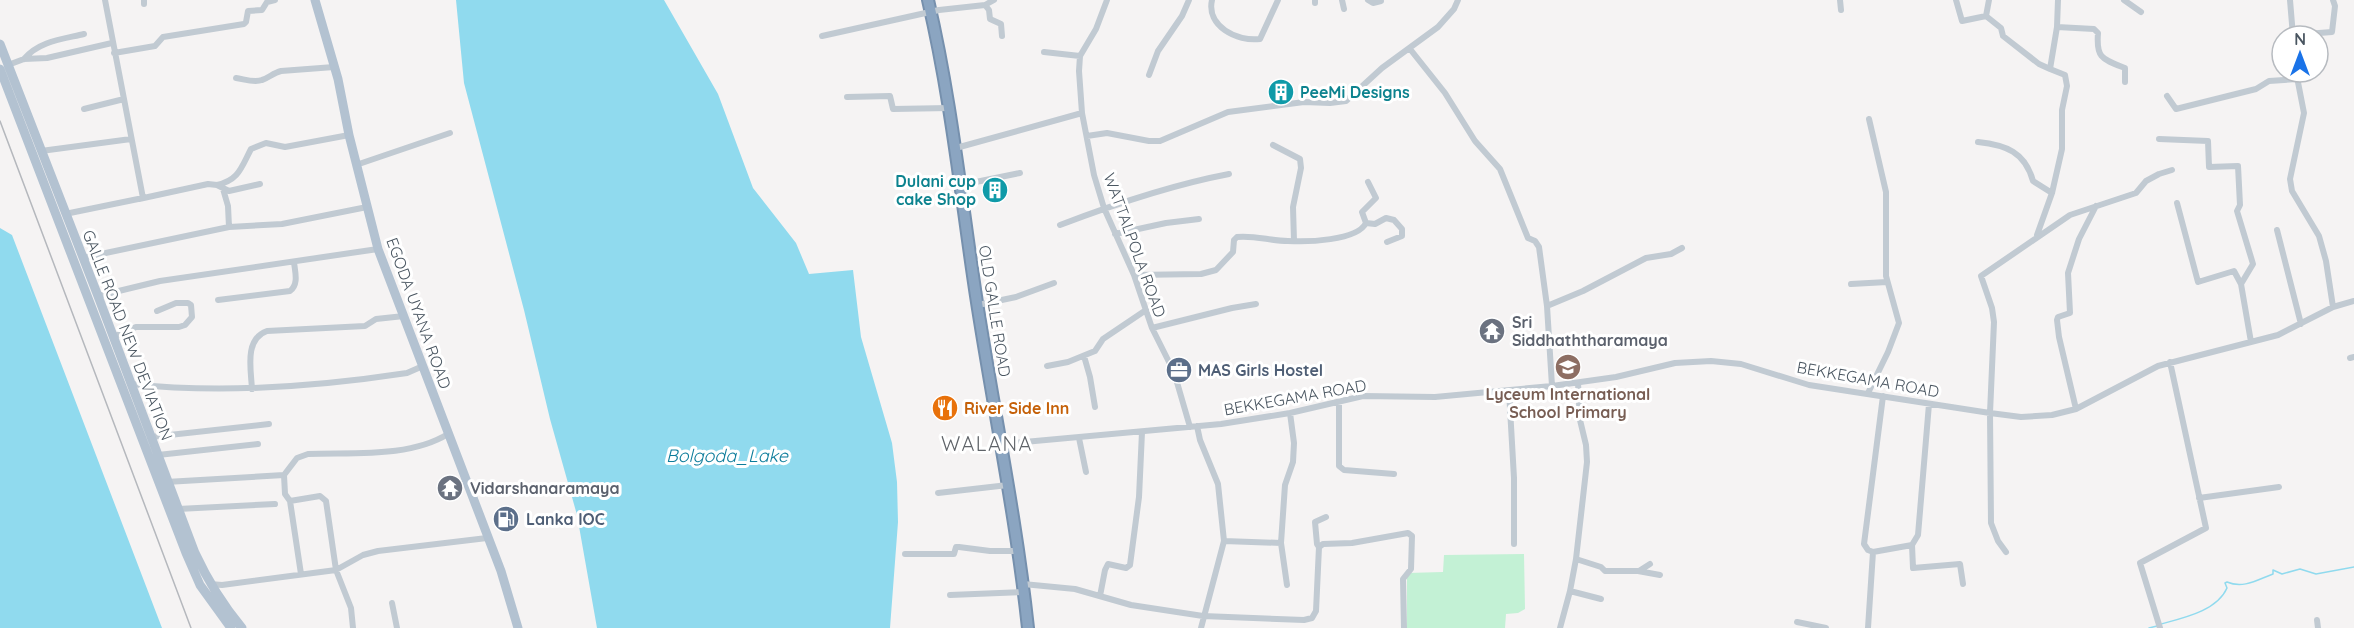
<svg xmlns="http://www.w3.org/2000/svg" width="2354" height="628" font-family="Quicksand,sans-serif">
<rect width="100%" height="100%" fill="#f5f3f3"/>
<path fill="#c3f1d5" d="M1524,554l1,55 -7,4 -12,1 -1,14h-98v-55l36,-1 1,-17z"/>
<path fill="#90daee" d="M456,0h208l54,94 35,94 43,55 13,31 44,-4 8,67 31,106 5,39 1,40 -8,106h-293l-20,-113 -27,-96 -26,-109 -60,-227z
M0,228l12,7 150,393h-162z"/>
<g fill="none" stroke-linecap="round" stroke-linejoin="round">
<path stroke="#90daee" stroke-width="1.5" d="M2161,624c22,-6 56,-13 66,-36l-2,-5 2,-1c16,7 30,-2 46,-8v-4l9,4 18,-5 16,5 38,-7
M2149,628l8,-2"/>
<defs>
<path id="highway" d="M928,0c23,98 33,197 48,296 17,111 40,220 52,332"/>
</defs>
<use href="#highway" stroke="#7690ad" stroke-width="14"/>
<path stroke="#c1cad2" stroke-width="6" d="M1107,0l-11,29 -16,27 -1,15 3,42 12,62 10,33 30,67 18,53 22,44 16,55
M1212,0c-6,26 25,42 48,39l18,-39
M1315,0v3
M1342,0l2,9
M1368,0l5,3 8,-2
M1840,0l1,10
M1956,0l6,21 24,-5 15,12 2,8 36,28 11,5
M2124,0l17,12
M2290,0l3,36
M144,4v-4
M985,5l4,5 1,9 11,5 1,12
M1986,16l3,-16
M2057,27l37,2 4,4c-2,25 4,26 27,35v14
M2293,35l39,-3 3,-26 -2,-6
M822,36l117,-26 46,-5 9,-5
M1410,49l35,44 30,48 25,28 28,69 7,3 4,6 8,59 5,80
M1044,52l36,4
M114,53l41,-7 8,-9 81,-13 2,-2 2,-11 14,-1 5,-8 8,-2
M24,59c15,-18 39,-20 60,-25
M8,65l16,-6 23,-1 65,-15
M2296,72l8,41 -14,66 2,12 27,45 7,25 7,46
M1149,75l9,-24 24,-35 7,-16
M236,78c8,1 18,5 26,2 7,-2 11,-7 19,-9l53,-4
M2167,96l9,13 80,-20 13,-8 28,-2
M847,97l43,-1 3,13 56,-1
M84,109l40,-10
M1087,136l20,-3 42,8h11l68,-29 76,-10 26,1 16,-2 36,-33 56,-41 16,-18 4,-9
M2159,139l49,2 1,26 29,-1 2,39 -3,6 16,53 -12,20 10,58
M1978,142c28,3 47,10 55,39l19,12
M1273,145l27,14 1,9 -8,39 1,34
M956,148l126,-35
M41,151l90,-12
M356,165l94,-32
M217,185c22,-5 24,-17 34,-36l15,-6 19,4 64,-12
M961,185l59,-12
M139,199l69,-15 9,1 12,6 31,-7
M2177,203l21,79 36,-11 7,13
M65,214l78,-16 -38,-198
M1366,223l9,1 11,-6 8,2 8,9v7l-15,6
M1060,225c55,-21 111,-40 169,-51
M229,227l53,-3 85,-17
M2277,230l24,94
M1115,234l51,-11 33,-4
M2037,235l15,-42 10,-44v-39l5,-24 -2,-11 -15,-6 7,-42 1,-27
M82,258l147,-31 -1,-21 -5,-17
M1134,275l67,-1 15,-4 17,-18 1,-12 3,-3c17,-2 34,4 51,4 18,1 69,0 78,-18l-4,-11 14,-14 -8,-16
M1851,284l36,-2
M98,296l62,-15 218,-32
M218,300l72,-9c9,-7 5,-19 4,-29
M978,305l38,-8 38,-14
M1547,306l36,-15 63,-33 25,-4 11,-6
M1152,328l80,-20 24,-4
M113,337l23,-10h43l6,-2 7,-8 -1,-12 -3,-2h-12l-19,8
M1084,356l6,21 5,30
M2350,358l4,-1
M1047,366l21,-4 22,-9 5,-2 8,-12 43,-29
M131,384c92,10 184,3 276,-11l16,-7
M252,389c-1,-19 -8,-50 15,-58l98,-5 11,-7 28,-3
M1509,391l5,87v66
M1868,393l20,-41 11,-29 -13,-47v-84l-17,-73
M1883,396l-19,148 4,6 5,2 39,-7
M1339,401v65l5,4 50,4
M1929,404l-11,131 -6,10 1,23 47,-4 3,20
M2076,409l-17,-72 -2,-17 1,-3 12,-4 -2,-40 11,-34 17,-33
M1197,426l3,14 18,44 6,57 -23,87
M151,437l118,-13
M1079,438l7,34
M1002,444l219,-20 69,-11 73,-17 72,1 117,-11 64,-9 59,-14 36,-2 30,3 68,21 181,28 31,4 31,-2 24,-6 82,-43 120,-31 55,-28 21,-6
M158,455l100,-11
M166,482l118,-7
M938,493l70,-8
M2199,498l80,-11
M290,501l30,-5 6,5 10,69 15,38 2,20
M178,509l97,-5
M1224,541l57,2 4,-58 8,-23 1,-19 -4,-30
M1281,543l6,42
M1319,547l-2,-3 -2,-22 11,-5
M2006,552l-8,-11 -7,-18 -1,-110 4,-91 -2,-14 -11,-32 89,-61 66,-22 10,-12 13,-7 13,-4
M905,554h49l2,-7h3l31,4h29
M1576,559l25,8 4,4h34l11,-7
M1638,571l22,4
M301,574l-11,-73 -5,-7 -1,-19 13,-17 11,-4c44,-2 101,4 140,-20
M210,584l12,1 114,-15 27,-15 15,-4 109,-13
M1023,584l52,5 56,16 72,11 101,4 8,-2 4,-7 3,-64 4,-3 29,-1 56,-10 4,3 -1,33 -8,10 1,49
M1570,591l31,8
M950,595l74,-3
M1100,596l5,-26 3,-6 18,4 4,-3 9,-68 3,-65
M392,603l5,25
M2317,620l1,8
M1797,622l29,6
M1560,628l10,-37 6,-32 11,-97 -1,-17 -6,-25 -2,-37
M1868,628l5,-76
M2160,628l-20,-65 66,-35 -36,-166"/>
<path stroke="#b3c2d1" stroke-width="9" d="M315,0l23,79 11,56 29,114 123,322 17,57
M0,44l98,252 97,257c13,28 27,51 47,75
M0,69l186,484 14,32 31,43"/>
<use href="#highway" stroke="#8ba5c1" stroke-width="10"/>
<path stroke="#b5b8bd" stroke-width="1.5" d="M0,121l191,507"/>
</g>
<defs>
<symbol id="building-disc" viewBox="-11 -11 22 22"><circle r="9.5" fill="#0f9aa8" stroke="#fff"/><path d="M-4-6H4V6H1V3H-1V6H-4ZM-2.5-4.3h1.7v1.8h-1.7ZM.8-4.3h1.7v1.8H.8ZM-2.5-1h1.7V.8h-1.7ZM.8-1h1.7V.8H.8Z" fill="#fff"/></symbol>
<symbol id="temple-disc" viewBox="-11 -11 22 22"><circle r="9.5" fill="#6b7280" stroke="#fff"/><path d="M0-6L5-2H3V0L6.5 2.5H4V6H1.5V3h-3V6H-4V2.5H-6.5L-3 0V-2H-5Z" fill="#fff"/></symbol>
<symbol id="school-disc" viewBox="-11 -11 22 22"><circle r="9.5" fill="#8d6e63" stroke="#fff"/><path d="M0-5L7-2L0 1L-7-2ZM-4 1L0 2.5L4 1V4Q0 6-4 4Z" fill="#fff"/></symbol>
<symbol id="office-disc" viewBox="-11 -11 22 22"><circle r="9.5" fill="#5c6f8a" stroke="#fff"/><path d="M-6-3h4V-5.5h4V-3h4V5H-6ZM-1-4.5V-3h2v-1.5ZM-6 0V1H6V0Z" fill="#fff"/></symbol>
<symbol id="restaurant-disc" viewBox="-11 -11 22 22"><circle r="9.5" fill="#e8710a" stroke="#fff"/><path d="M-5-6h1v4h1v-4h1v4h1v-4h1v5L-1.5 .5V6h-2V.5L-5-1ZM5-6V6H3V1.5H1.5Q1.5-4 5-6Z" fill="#fff"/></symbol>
<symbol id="fuel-disc" viewBox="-11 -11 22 22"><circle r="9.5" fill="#5c6f8a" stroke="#fff"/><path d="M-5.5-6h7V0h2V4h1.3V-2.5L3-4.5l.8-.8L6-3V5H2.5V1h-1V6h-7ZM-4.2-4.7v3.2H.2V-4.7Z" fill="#fff"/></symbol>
</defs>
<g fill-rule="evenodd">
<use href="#building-disc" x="1266" y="77" width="30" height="30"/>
<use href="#building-disc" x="980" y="175" width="30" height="30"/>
<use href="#temple-disc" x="1477" y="316" width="30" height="30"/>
<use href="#school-disc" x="1553" y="352" width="30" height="30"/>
<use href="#office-disc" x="1164" y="355" width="30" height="30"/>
<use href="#restaurant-disc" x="930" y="393" width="30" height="30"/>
<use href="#temple-disc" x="435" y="473" width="30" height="30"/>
<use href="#fuel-disc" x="491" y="504" width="30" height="30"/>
</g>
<g text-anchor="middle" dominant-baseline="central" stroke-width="6" stroke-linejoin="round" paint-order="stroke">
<g font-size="16" font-weight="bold" fill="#0d838f" stroke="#fff" text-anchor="start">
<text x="1300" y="92">PeeMi Designs</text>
<text x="976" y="181" text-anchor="end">Dulani cup<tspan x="976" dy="18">cake Shop</tspan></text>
</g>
<g font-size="16" fill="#4a5661" stroke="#fff">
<text transform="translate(1135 245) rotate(70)">WATTALPOLA ROAD</text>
<text transform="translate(995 311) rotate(81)">OLD GALLE ROAD</text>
<text transform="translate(419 313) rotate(70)">EGODA UYANA ROAD</text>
<text transform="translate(128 335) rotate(69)">GALLE ROAD NEW DEVIATION</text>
<text transform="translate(1868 379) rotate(10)">BEKKEGAMA ROAD</text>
<text transform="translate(1295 397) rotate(-10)">BEKKEGAMA ROAD</text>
</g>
<g font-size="16" font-weight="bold" fill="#5b616d" stroke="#fff" text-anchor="start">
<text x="1512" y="322">Sri<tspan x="1512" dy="18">Siddhaththaramaya</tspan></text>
<text x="470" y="488">Vidarshanaramaya</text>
</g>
<g font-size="16" font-weight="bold" fill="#4e5e75" stroke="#fff" text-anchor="start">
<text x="1198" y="370">MAS Girls Hostel</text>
<text x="526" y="519">Lanka IOC</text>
</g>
<g font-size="16" font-weight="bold" fill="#785e54" stroke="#fff">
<text x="1568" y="394">Lyceum International<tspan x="1568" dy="18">School Primary</tspan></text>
</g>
<g font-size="16" font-weight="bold" fill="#c56008" stroke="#fff" text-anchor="start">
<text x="964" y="408">River Side Inn</text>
</g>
<g font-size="18" font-style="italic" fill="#0c7c9b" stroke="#fff">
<text x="727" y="455">Bolgoda_Lake</text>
</g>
<g font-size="20" letter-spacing="1.5" fill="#5f6368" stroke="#fff">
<text x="987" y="443">WALANA</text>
</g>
</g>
<g transform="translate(2300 54)"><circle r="28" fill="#ffffff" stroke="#b7bbc0" stroke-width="1.5"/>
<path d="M0-4.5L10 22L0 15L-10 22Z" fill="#1a73e8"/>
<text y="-9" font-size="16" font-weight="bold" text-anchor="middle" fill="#4a5661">N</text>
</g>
</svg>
